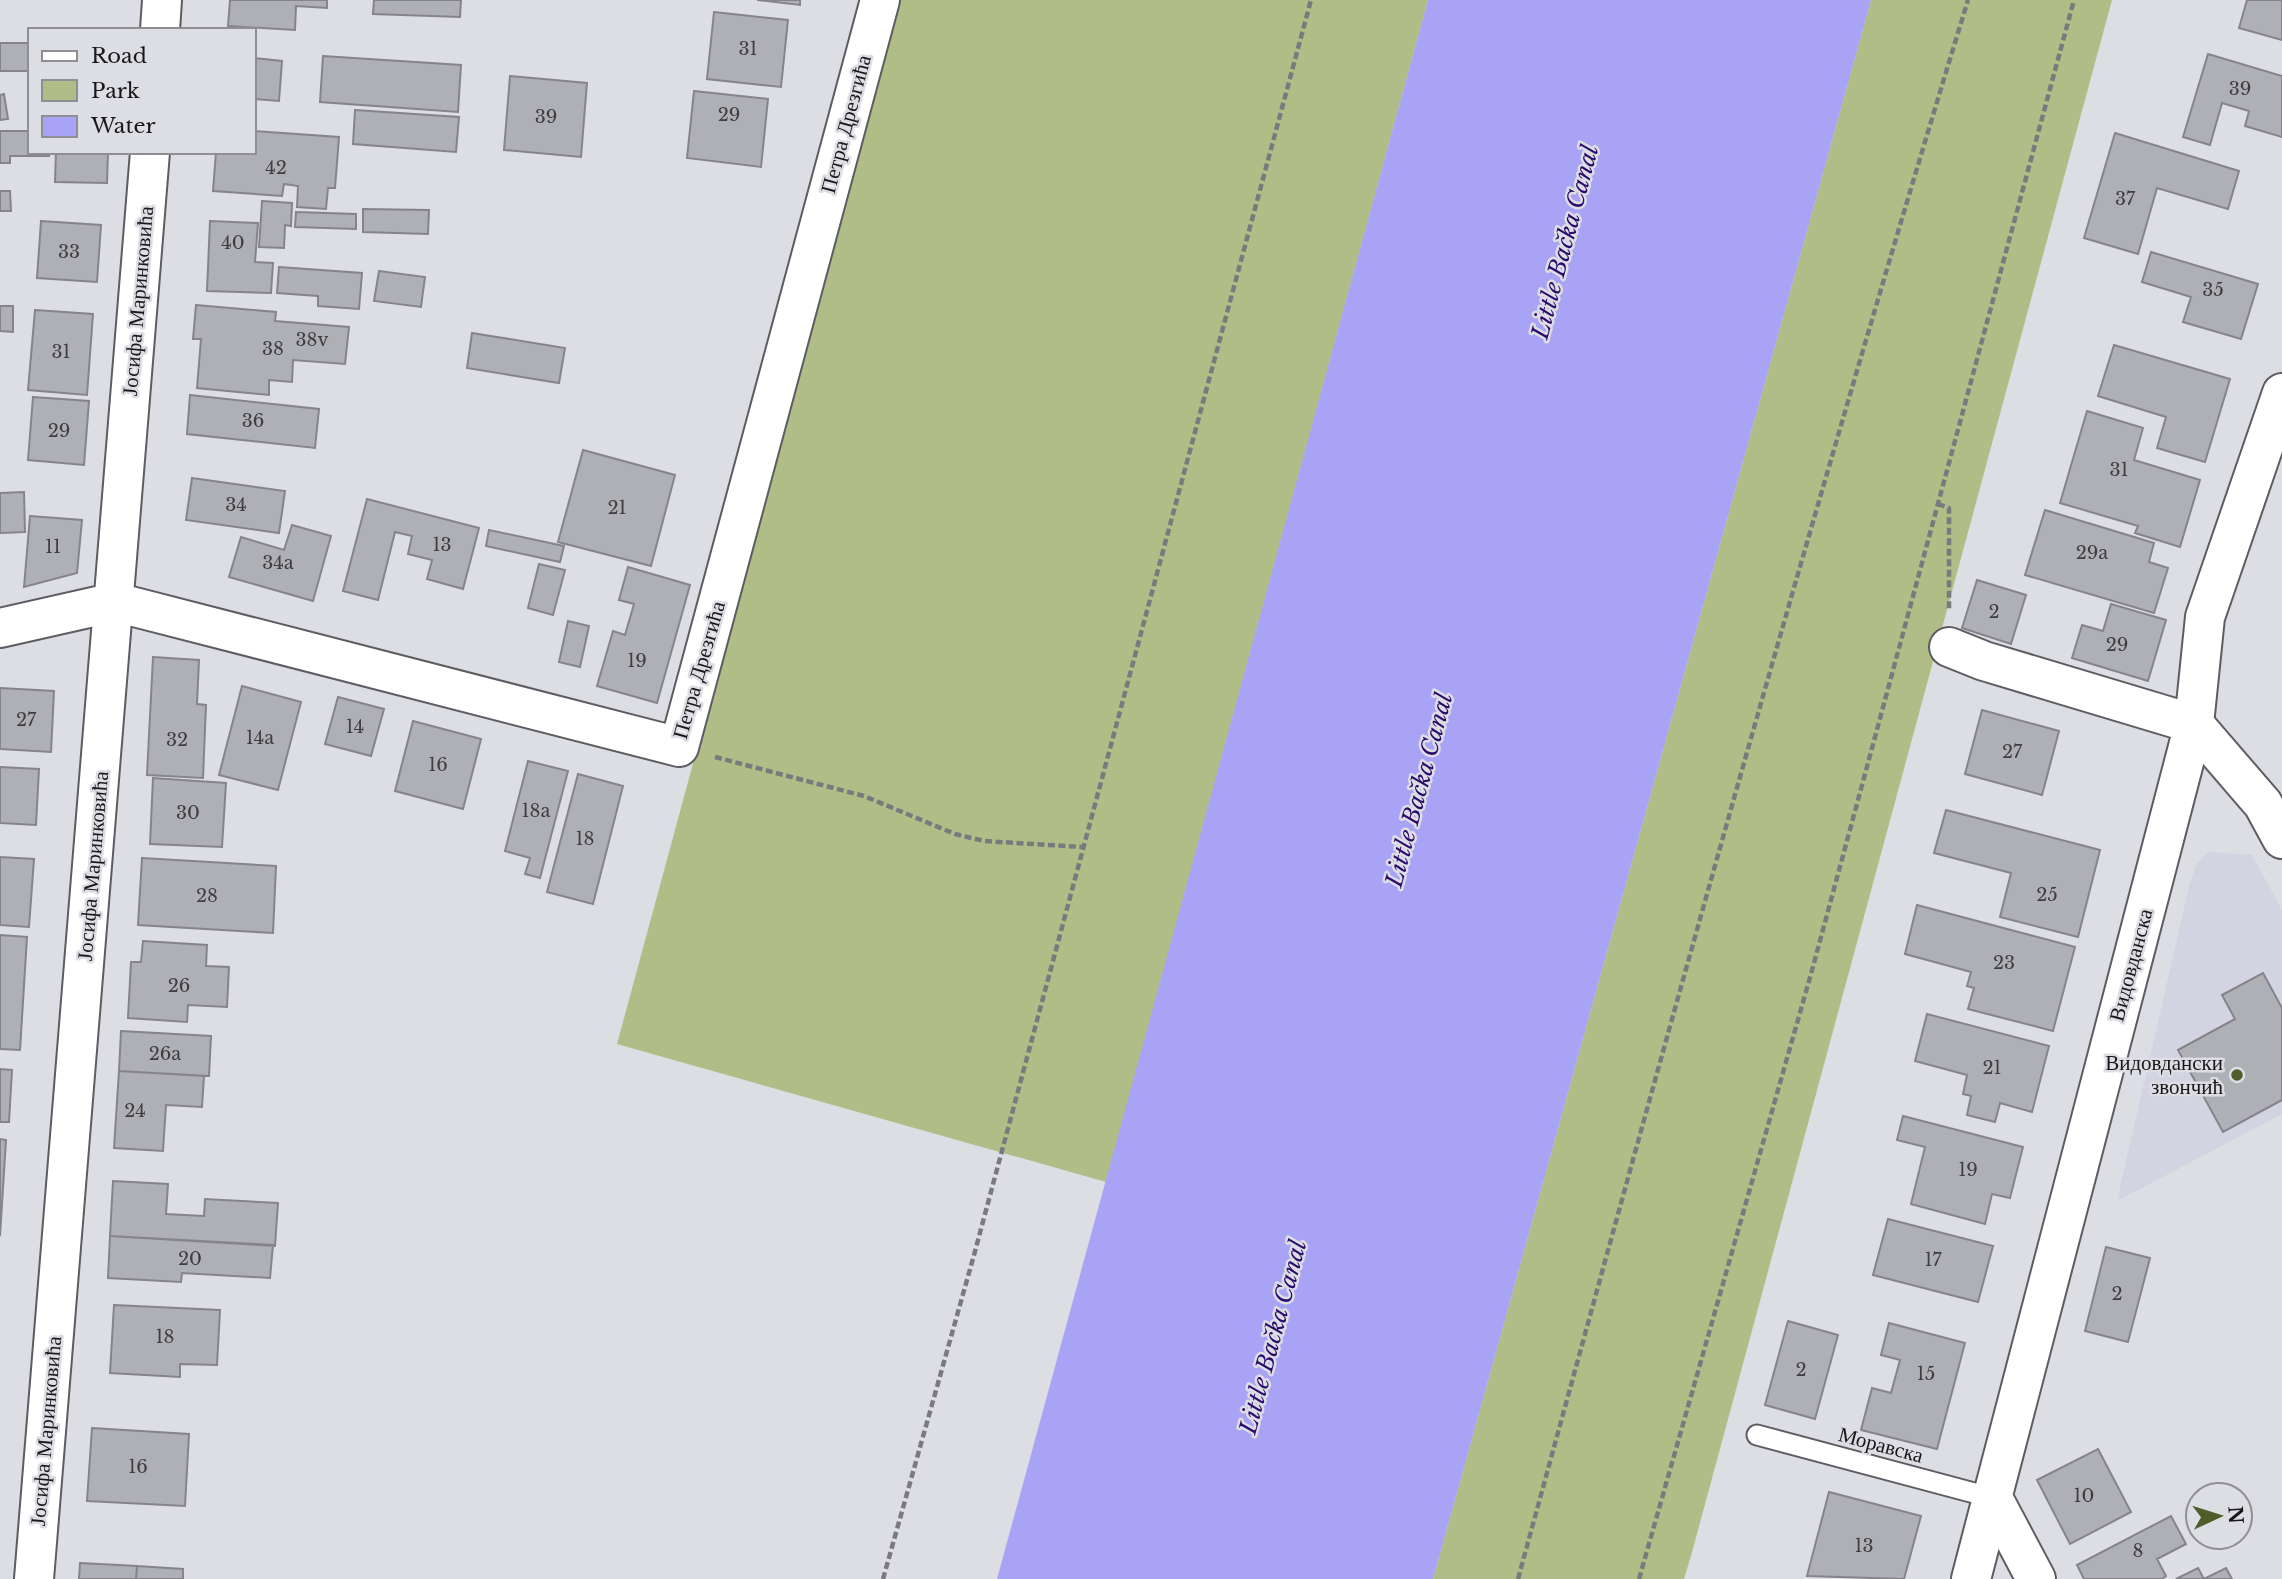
<svg xmlns="http://www.w3.org/2000/svg" width="2282" height="1579" font-family="'Libre Baskerville',serif">
<rect width="100%" height="100%" fill="#dddde4"/>
<path fill="#d3d3e1" d="M2209,852l43,3 30,55v204l-165,87 73,-318 7,-20z"/>
<path fill="#b1bd87" d="M900,0h528l-322,1182 -489,-138z
M1871,0h241l-421,1556 -7,23h-251z"/>
<path fill="#a9a3f6" d="M1428,0h443l-438,1579h-436z"/>
<path fill="#afafb6" stroke="#84848a" stroke-width="2" d="M230,0h97v8l-31,-2 -1,24 -67,-4z
M374,0h87l-1,17 -87,-3z
M757,0h43v5z
M2247,0h35v40l-43,-12z
M714,12l74,8 -7,67 -74,-8z
M0,43h30v28h-30z
M2208,54l74,22v61l-37,-11 4,-15 -27,-8 -12,42 -27,-8z
M323,56l138,9 -3,47 -138,-10z
M254,58l28,3 -3,40 -25,-2z
M510,76l77,7 -6,74 -77,-7z
M694,91l74,8 -7,68 -74,-9z
M4,94l4,25 -8,1v-25z
M355,110l104,7 -3,35 -103,-8z
M0,131h30v21h19v4h-39v7h-10z
M254,131l85,6 -4,51h-7l-2,21 -29,-2 1,-21 -14,-2 -2,12 -69,-5 3,-39h38z
M2115,133l124,38 -11,38 -71,-21 -19,66 -54,-16z
M56,152h52l-1,31 -52,-1z
M0,191h10l1,20h-11z
M262,201l30,2 -1,23 -6,-1 -1,23 -25,-1z
M363,209l66,1 -1,24 -65,-2z
M296,212l60,2v15l-61,-2z
M41,221l60,4 -4,57 -60,-4z
M210,221l48,2 -3,39 18,1 -2,30 -64,-2z
M2151,252l107,32 -17,55 -58,-17 8,-25 -49,-15z
M279,267l83,6 -3,36 -41,-3v-10l-41,-3z
M379,271l46,6 -4,30 -47,-6z
M196,305l80,7 -1,9 74,6 -4,37 -52,-4 -1,22 -23,-2v15l-72,-7 4,-49h-8z
M0,306h13v26l-13,-1z
M35,310l58,4 -6,81 -59,-5z
M472,333l93,15 -6,35 -92,-15z
M2114,345l116,34 -25,83 -48,-14 9,-31 -68,-21z
M190,395l129,14 -4,39 -128,-14z
M33,397l56,4 -5,64 -56,-5z
M2087,411l56,17 -9,32 66,20 -20,67 -45,-14 3,-7 -78,-23z
M583,450l92,25 -24,91 -93,-24z
M192,478l93,13 -6,42 -93,-13z
M24,492l1,40 -25,1v-40z
M367,499l112,29 -16,61 -36,-10 5,-19 -24,-6 4,-18 -17,-4 -17,68 -35,-9z
M2045,510l109,33 -5,19 19,6 -14,45 -129,-38z
M30,516l52,4 -5,53 -53,14z
M292,525l39,11 -18,65 -84,-24 12,-40 43,13z
M489,530l75,16 -4,16 -74,-16z
M539,564l26,6 -12,45 -25,-7z
M628,567l62,18 -33,118 -60,-17 16,-55 12,4 9,-31 -15,-4z
M1977,580l49,15 -15,49 -49,-16z
M2111,604l55,16 -18,61 -76,-23 10,-33 21,6z
M568,621l21,5 -9,41 -21,-5z
M153,657l46,3 -2,44 9,1 -3,73 -56,-3z
M242,686l59,16 -23,88 -59,-15z
M0,688l54,3 -3,61 -51,-3z
M338,697l46,12 -13,47 -46,-12z
M1982,710l77,21 -17,64 -77,-21z
M413,721l68,18 -18,70 -68,-18z
M528,761l40,10 -28,107 -15,-4 5,-16 -25,-7z
M0,767l39,2 -3,56 -36,-2z
M578,774l45,12 -30,118 -46,-12z
M153,778l73,5 -4,64 -72,-3z
M1946,810l154,40 -22,87 -78,-20 11,-44 -77,-20z
M0,857l34,2 -5,68 -29,-2z
M142,858l134,8 -3,67 -135,-8z
M1917,905l158,42 -22,84 -85,-22 6,-21 -7,-2 4,-14 -66,-18z
M0,935l27,2 -7,113 -20,-1z
M143,941l64,4 -1,21 23,1 -2,40 -39,-2 -1,17 -59,-4 3,-56h10z
M2263,973l19,35v92l-59,32 -45,-82 57,-31 -13,-24z
M1927,1014l122,32 -17,66 -32,-9 -5,19 -28,-7 4,-19 -8,-2 4,-19 -52,-14z
M121,1031l90,5 -2,40 -90,-5z
M0,1069l12,1 -3,52h-9z
M119,1071l85,5 -2,31 -36,-2 -3,46 -49,-3z
M1903,1116l120,31 -13,51 -18,-4 -7,30 -74,-20 14,-57 -28,-7z
M0,1139l6,1 -6,96z
M113,1181l55,3 -2,30 38,2 1,-17 73,4 -3,43 -165,-10z
M1888,1219l105,27 -15,56 -105,-27z
M110,1236l163,9 -3,33 -88,-5 -1,9 -73,-4z
M2106,1247l44,11 -22,84 -43,-11z
M114,1305l106,5 -3,55 -37,-1v13l-70,-4z
M1788,1321l50,14 -23,84 -50,-14z
M1889,1323l76,20 -28,106 -76,-19 11,-42 19,5 9,-33 -19,-5z
M92,1428l97,6 -4,72 -98,-5z
M2098,1449l33,63 -61,32 -33,-64z
M1829,1492l92,24 -17,63 -97,-3z
M2171,1516l15,28 -29,15 9,17 -4,3h-78l-7,-14z
M80,1563l57,3 -1,13h-57z
M137,1566l46,3v10h-47z
M2198,1568l6,11h-28z
M2226,1568l6,11h-28z"/>
<g fill="none" stroke-linecap="round" stroke-linejoin="round">
<defs>
<path id="lane" d="M1757,1435l236,63"/>
<path id="street" d="M160,30l2,-30
M0,628l115,-26 564,145 201,-747
M1949,647l35,14 210,63 69,80 19,35
M1993,1498l43,81
M34,1579l116,-1427
M1971,1579l223,-855 11,-107 77,-224"/>
</defs>
<use href="#lane" stroke="#5c5c62" stroke-width="23"/>
<use href="#street" stroke="#5c5c62" stroke-width="42"/>
<path stroke="#7a7a7e" stroke-width="4.5" stroke-dasharray="7 3.5" stroke-linecap="butt" d="M1938,504l11,4v103
M715,757l149,39 91,38 29,7 98,6
M883,1579l91,-324 337,-1255
M1518,1579c144,-528 290,-1056 450,-1579
M1639,1579l172,-605 263,-974"/>
<use href="#lane" stroke="#fff" stroke-width="19"/>
<use href="#street" stroke="#fff" stroke-width="38"/>
</g>
<circle fill="#525c2b" stroke="#dddde4" stroke-width="2.5" cx="2237" cy="1075" r="7"/>
<g text-anchor="middle" dominant-baseline="central" stroke-width="5" stroke-linejoin="round" paint-order="stroke">
<g font-size="18" fill="#3e3e41">
<text x="748" y="49">31</text>
<text x="2240" y="89">39</text>
<text x="729" y="115">29</text>
<text x="546" y="117">39</text>
<text x="276" y="168">42</text>
<text x="2125" y="199">37</text>
<text x="233" y="243">40</text>
<text x="69" y="252">33</text>
<text x="2213" y="290">35</text>
<text x="312" y="340">38v</text>
<text x="273" y="349">38</text>
<text x="61" y="352">31</text>
<text x="253" y="421">36</text>
<text x="59" y="431">29</text>
<text x="2119" y="470">31</text>
<text x="236" y="505">34</text>
<text x="617" y="508">21</text>
<text x="442" y="545">13</text>
<text x="53" y="547">11</text>
<text x="2092" y="553">29a</text>
<text x="278" y="563">34a</text>
<text x="1994" y="612">2</text>
<text x="2117" y="645">29</text>
<text x="637" y="661">19</text>
<text x="26" y="720">27</text>
<text x="355" y="727">14</text>
<text x="260" y="738">14a</text>
<text x="177" y="740">32</text>
<text x="2012" y="752">27</text>
<text x="438" y="765">16</text>
<text x="536" y="811">18a</text>
<text x="188" y="813">30</text>
<text x="585" y="839">18</text>
<text x="2047" y="895">25</text>
<text x="207" y="896">28</text>
<text x="2004" y="963">23</text>
<text x="179" y="986">26</text>
<text x="165" y="1054">26a</text>
<text x="1992" y="1068">21</text>
<text x="135" y="1111">24</text>
<text x="1968" y="1170">19</text>
<text x="190" y="1259">20</text>
<text x="1933" y="1260">17</text>
<text x="2117" y="1294">2</text>
<text x="165" y="1337">18</text>
<text x="1801" y="1370">2</text>
<text x="1926" y="1374">15</text>
<text x="138" y="1467">16</text>
<text x="2084" y="1496">10</text>
<text x="1864" y="1546">13</text>
<text x="2138" y="1551">8</text>
</g>
<g font-size="21" fill="#18181a" stroke="#dddde4">
<text transform="translate(846 124) rotate(-75)">Петра Дрезгића</text>
<text transform="translate(138 301) rotate(-85)">Јосифа Маринковића</text>
<text transform="translate(699 670) rotate(-74)">Петра Дрезгића</text>
<text transform="translate(93 866) rotate(-85)">Јосифа Маринковића</text>
<text transform="translate(2131 965) rotate(-75)">Видовданска</text>
<text transform="translate(46 1431) rotate(-85)">Јосифа Маринковића</text>
<text transform="translate(1881 1445) rotate(15)">Моравска</text>
</g>
<g font-size="21" fill="#18181a" stroke="#dddde4" text-anchor="end">
<text x="2223" y="1063">Видовдански<tspan x="2223" dy="24">звончић</tspan></text>
</g>
<g font-size="23" font-style="italic" fill="#2a0b6d" stroke="#dddde4">
<text transform="translate(1565 242) rotate(-75)">Little Bačka Canal</text>
<text transform="translate(1419 790) rotate(-75)">Little Bačka Canal</text>
<text transform="translate(1273 1337) rotate(-75)">Little Bačka Canal</text>
</g>
</g>
<rect x="28" y="28" width="228" height="126" fill="#dddde4" stroke="#8e8e93" stroke-width="2"/>
<rect x="42" y="51" width="35" height="10" fill="#ffffff" stroke="#8e8e93" stroke-width="2"/>
<text x="91" y="63" font-size="21" fill="#18181a">Road</text>
<rect x="42" y="80" width="35" height="21" fill="#b1bd87" stroke="#8e8e93" stroke-width="2"/>
<text x="91" y="98" font-size="21" fill="#18181a">Park</text>
<rect x="42" y="116" width="35" height="21" fill="#a9a3f6" stroke="#8e8e93" stroke-width="2"/>
<text x="91" y="133" font-size="21" fill="#18181a">Water</text>
<g transform="translate(2219 1516) rotate(86)"><circle r="33" fill="#dddde4" stroke="#8e8e93" stroke-width="2"/>
<path d="M0-5L12 26L0 18L-12 26Z" fill="#525c2b"/>
<text y="-10" font-size="19" font-weight="bold" text-anchor="middle" fill="#18181a">N</text>
</g>
</svg>
